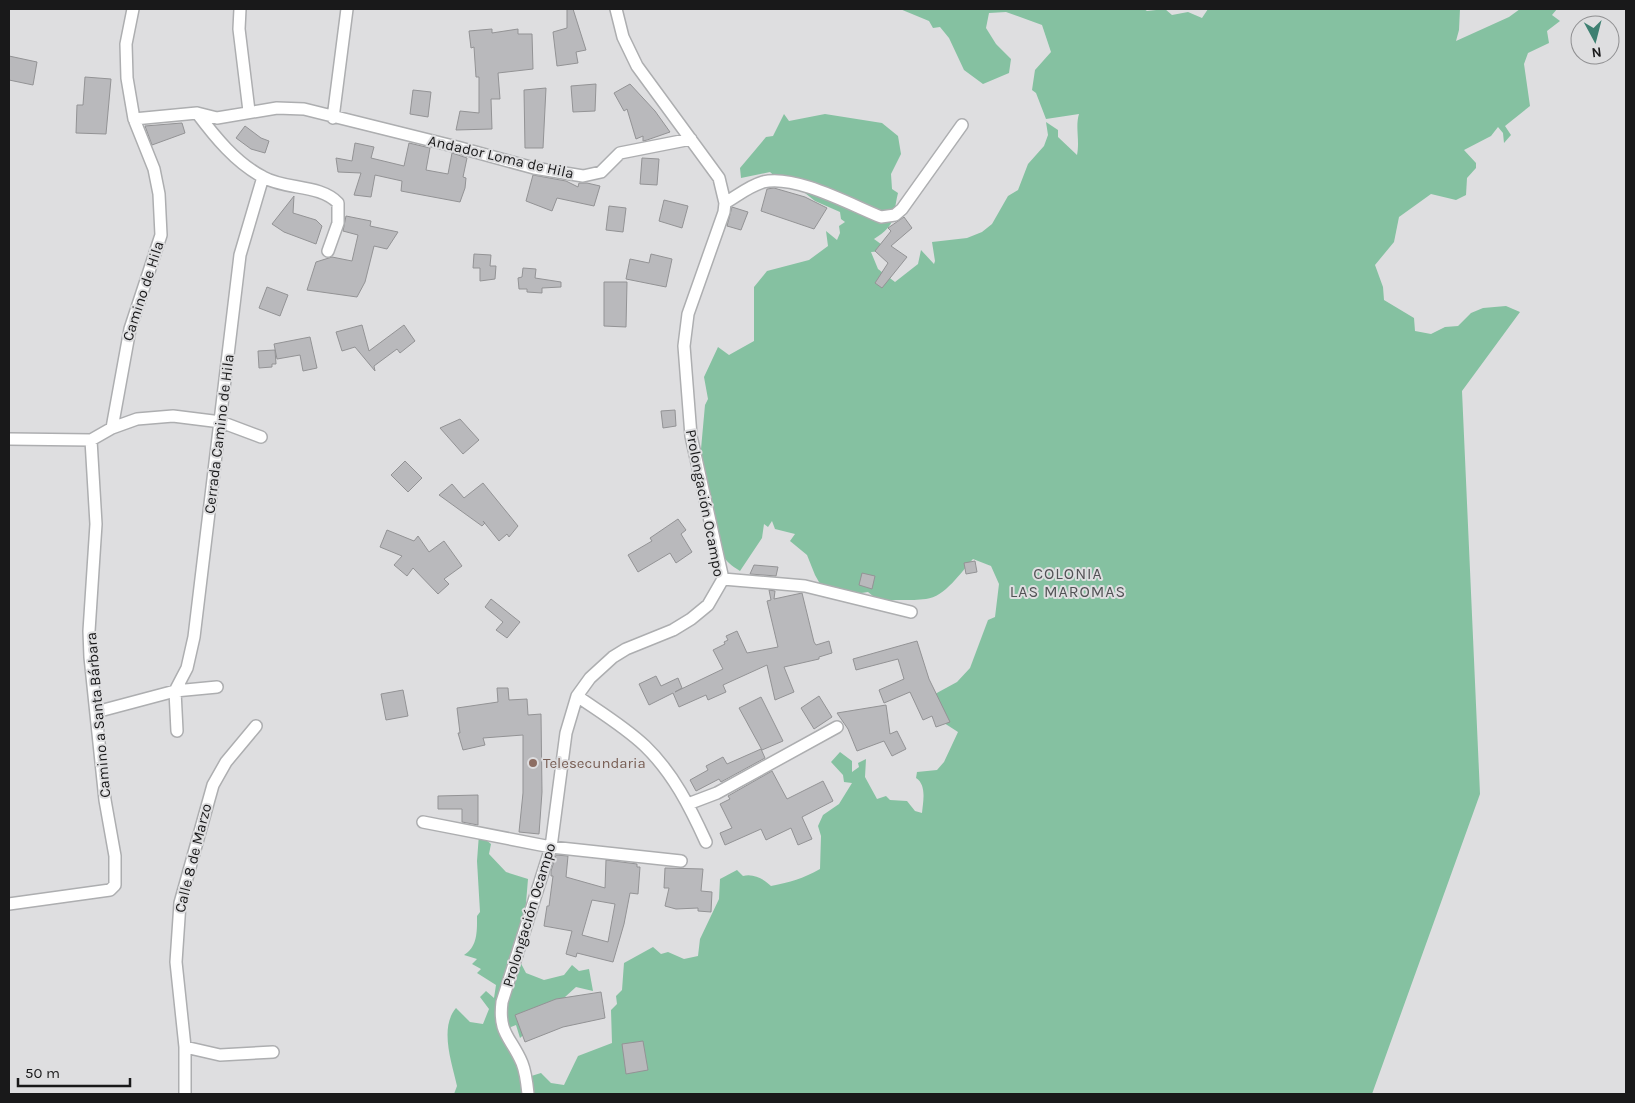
<svg xmlns="http://www.w3.org/2000/svg" width="1635" height="1103" font-family="Karla,sans-serif">
<rect width="100%" height="100%" fill="#dedee0"/>
<path fill="#85c1a1" d="M900,9h244l3,2 18,-2 7,6 16,-3 14,6 6,-9h257h-5l-1,21 -3,11 53,-24 11,-8h37l-5,6 8,6 -13,10 2,12 -21,10 -4,11 6,42 -25,20 6,9 -7,8 -1,-10 -5,-6 -7,9 -27,14 12,13v5l-9,10 -1,17 -10,5 -25,-6 -32,23 -5,25 -19,23 8,22 1,13 30,18 1,13 16,3 14,-7 13,-1 13,-13 12,-5 23,-2 14,6 -58,79 18,403 -108,300h-918l3,-8c-5,-23 -18,-58 -1,-78l14,14 13,2 6,-15 -9,-12 6,-6 8,7 2,-13 -19,-12 4,-4 -9,-5 5,-5 -13,-4c14,-8 13,-25 13,-39l3,-4 -3,-51 2,-27 12,10 -2,10 17,18 22,7 -4,48 -7,29 9,17 18,7 20,-5 8,-10 7,6 10,-2 4,22 -17,-4 -56,51 -4,-13 -5,2 -2,15 19,35 13,-4 10,10 13,2 14,-29 34,-13 -1,-33 6,-6 -1,-8 6,-6 2,-27 29,-16 8,7 7,-2 16,7 14,-3 2,-17 19,-40 1,-20 17,-9 6,6c10,-3 21,3 28,10 20,-4 31,-7 49,-17l1,-33 -3,-10 5,-11 16,-11 13,-21 -8,-1 -1,-7 -12,-13 9,-10 12,9v11l7,-5 -1,-4 8,-4 -1,18 12,22 9,-3 4,4 17,1 8,10 7,2c1,-11 5,-28 -6,-35l1,-6 20,-2 7,-8 14,-30 -17,-11 -6,-27 22,-12 13,-14 18,-48 7,-3 4,-33 -8,-18 -18,-7c-12,13 -28,38 -47,40 -16,2 -31,0 -47,2l-11,-9 -40,6 -13,-23 -8,-20 -17,-14 5,-7 -20,-5 -3,-8 -4,6 -4,-3 -2,14 -22,33c-8,-5 -15,-10 -19,-19 -7,-16 -3,-37 -11,-53 -7,-13 -15,-19 -18,-34l9,-16 4,-44 3,-6 -4,-22 14,-30 11,8 25,-14v-54l13,-16 42,-11 19,-14 -2,-15 11,9 3,-7 -1,-7 6,-4 -4,-3 -1,-7 -25,-11 -20,-16 -17,-6 -8,-7 -29,6 -1,-10 26,-31 7,-1 11,-22 5,7 36,-7 57,9 16,13 3,18 -10,20 1,15 6,4c-6,24 0,31 -24,46l11,8 -2,4 -12,1 7,17 17,13 23,-18 3,-14 13,14 1,-3 -3,-19 35,-4 15,-6 10,-8 16,-28 10,-6 10,-26 16,-18 4,-11 -2,-13 12,8v7l19,18c3,-15 -2,-28 2,-41l-33,5 -10,-26 -4,-3 3,-20 16,-18 -9,-27 -36,-13 -17,1 -3,15 10,16 15,15 -2,14 -26,11 -19,-14 -15,-32 -9,-11 -7,1 -4,-7z"/>
<path fill="#b9b9bc" stroke="#939395" fill-rule="evenodd" d="M567,9h6l13,41 -10,2 2,11 -21,3 -4,-34 14,-4z
M492,29v4l26,-4v5h14l1,35 -35,4 2,26h-9l1,30 -36,1 4,-19 19,2v-36h-3l-2,-30 -3,1 -2,-17z
M9,56l28,6 -4,23 -24,-5z
M85,77l26,2 -5,55 -30,-1 1,-28h6z
M596,84l-1,27 -22,1 -2,-26z
M630,84l25,27 15,21 -23,8 -4,1v-5l-7,3 -9,-30 -3,2 -10,-18z
M546,88l-3,60h-18l-1,-58z
M413,90l18,2 -3,25 -18,-3z
M182,123l3,10 -33,12 -7,-19z
M245,126l16,12 8,3 -4,12 -14,-4 -15,-11z
M355,143l19,4 -3,11 33,8 5,-23 21,5 -4,22 22,4 4,-21 15,5 -4,19 3,1 -1,10 -5,14 -59,-11 1,-10 -27,-6 -4,22 -17,-2 7,-22 -23,-1 -2,-14 16,3z
M642,158l17,1 -2,26 -17,-1z
M533,175l33,6 12,6 1,-4h8l13,3 -6,20 -37,-8 -5,13 -26,-10z
M774,188l31,9 22,11 -13,21 -53,-18 6,-22z
M294,196l-1,17 23,7 6,6 -6,18 -32,-12 -12,-8z
M664,200l24,6 -6,22 -23,-7z
M609,206l17,2 -3,24 -17,-2z
M732,207l16,5 -7,18 -14,-4z
M346,216l25,5 -1,5 28,6 -11,17 -13,-3 -9,36 -8,15 -50,-7 9,-28 16,-5 20,4 6,-26 -15,-4z
M904,217l8,11 -21,18 16,11 -25,31 -7,-5 13,-20 -13,-12 16,-20 -3,-3z
M474,254l17,1 -1,11h6l-1,13 -15,2v-13h-7z
M651,254l21,5 -6,28 -40,-8 4,-20 19,4z
M523,268l13,1 -1,9 26,4v5l-19,1v5l-15,-1v-3h-8l-1,-11 4,-1z
M604,282h23l-1,45 -22,-1z
M267,287l21,8 -8,21 -21,-8z
M362,325l7,26 35,-26 11,16 -15,12 -3,-4 -23,17 1,5 -20,-24 -13,4 -6,-19z
M310,337l7,31 -14,3 -3,-16 -23,4 -3,-15z
M275,350l1,14h-4v3l-13,1 -1,-17z
M675,410l1,16 -13,2 -2,-17z
M460,419l19,21 -16,14 -23,-26z
M405,461l17,17 -14,14 -17,-17z
M483,483l35,43 -9,11 -2,-3 -8,7 -16,-20 2,2 -3,3 -43,-31 13,-11 12,14z
M678,519l8,11 -5,4 11,18 -16,11 -6,-10 -32,19 -10,-17 24,-14 -2,-3z
M387,530l27,11 4,-5 11,16 15,-11 18,25 -18,13 5,5 -11,10 -25,-26 -6,8 -13,-11 8,-9 -22,-9z
M975,561l2,11 -11,2 -2,-11z
M754,565l24,2 -2,9 -26,-2z
M862,573l13,3 -3,13 -13,-4z
M769,590l6,1 -1,8 28,-6 12,49 2,3 13,-4 3,12 -13,4v2l-35,8 10,25 -19,8 -8,-35 -44,20 3,7 -18,8 -2,-5 -27,12 -6,-14 -24,12 -10,-21 17,-8 5,10 17,-8 4,10 -7,4 48,-23 -10,-19 12,-6 -1,-2 4,-2 -2,-4 11,-5 10,22 31,-6 -11,-46 4,-1z
M491,599l29,23 -13,16 -11,-8 7,-8 -18,-15z
M917,641l12,38 21,43 -14,5 -4,-11 -9,4 -13,-28 -26,11 -5,-13 25,-11 -6,-20 -42,11 -3,-11z
M497,688h11l1,12 18,-1 1,16 13,-1 1,78 -3,42 -20,-2 4,-39v-58l-40,3 2,7 -22,5 -5,-17h2l-3,-25 41,-6z
M403,690l5,26 -22,4 -5,-26z
M819,696l13,21 -18,12 -13,-21z
M761,697l22,44 -21,9 -23,-42z
M886,705l4,29 7,-3 9,18 -14,7 -8,-15 -27,10 -9,-22 -11,-16z
M761,749l4,9 -44,24 -2,-3 -23,12 -6,-11 18,-10 -2,-4 17,-9 4,7z
M772,771l15,28 36,-18 10,20 -31,16 10,22 -14,6 -7,-17 -25,12 -5,-11 -36,16 -5,-12 12,-5 -12,-24 10,-5 -2,-3z
M478,795v30l-16,-3v-13h-24v-13z
M556,855l12,1 -2,21 39,11 1,-28 31,4v3h3l-2,27 -8,-1 -6,31 -11,38 -36,-9 -1,4 -10,-3 6,-23 -28,-5 3,-20h2l4,-30h-2v-5zM592,900l23,4 -7,38 -26,-7z
M665,868l38,1 -2,22 11,1 -1,20 -13,-1v-3l-22,1 -11,-3 4,-18h-5z
M601,992l4,26 -42,9 -38,15 -10,-27 41,-16z
M643,1041l5,29 -22,4 -4,-30z"/>
<g fill="none" stroke-linecap="round" stroke-linejoin="round">
<defs>
<path id="street" d="M240,9l-1,20 10,82
M197,113c18,24 39,50 66,64 23,13 57,7 75,26v20l-10,28
M333,118l14,-109
M134,119l63,-6 20,5 60,-10 27,1 153,38 77,21 49,8 18,-4 19,-19 71,-14
M725,203c12,-7 24,-17 38,-21 32,-8 88,23 118,35l14,-2 7,-6 60,-84
M112,428l18,-99 31,-94 -2,-41 -5,-25 -20,-50 -7,-41 -1,-34 7,-35
M9,439l82,1 21,-12 25,-9 36,-3 48,6 40,15
M723,579l82,7 106,26
M577,696c23,16 48,31 68,50 28,27 45,61 61,96
M96,712l79,-21 42,-4
M177,731l-2,-40 12,-23 7,-31 46,-382 23,-78
M688,804l29,-11 120,-66
M423,822l128,25 130,14
M9,904l101,-14 5,-5v-29l-10,-56 -15,-143 -1,-26 7,-107 -5,-84
M185,1047l35,8 53,-3
M185,1094v-47l-9,-85 4,-59 33,-118 13,-23 30,-36
M528,1094c-1,-10 -2,-21 -6,-31 -11,-26 -24,-29 -20,-61l49,-155 15,-114 11,-37 13,-18 23,-21 13,-8 47,-19 18,-11 17,-14 15,-26 -32,-143 -7,-90 4,-32 36,-102 1,-9 -6,-25 -82,-112 -14,-29 -7,-28"/>
</defs>
<use href="#street" stroke="#adaeb0" stroke-width="14"/>
<use href="#street" stroke="#fff" stroke-width="11"/>
</g>
<circle fill="#8d6e63" stroke="#dedee0" stroke-width="2" cx="533" cy="763" r="5"/>
<g text-anchor="middle" dominant-baseline="central" stroke-width="4" stroke-linejoin="round" paint-order="stroke">
<g font-size="15" fill="#19191a" stroke="#dedee0">
<text transform="translate(501 157) rotate(13)">Andador Loma de Hila</text>
<text transform="translate(143 291) rotate(-72)">Camino de Hila</text>
<text transform="translate(219 434) rotate(-83)">Cerrada Camino de Hila</text>
<text transform="translate(705 503) rotate(79)">Prolongación Ocampo</text>
<text transform="translate(98 715) rotate(-95)">Camino a Santa Bárbara</text>
<text transform="translate(193 858) rotate(-76)">Calle 8 de Marzo</text>
<text transform="translate(529 915) rotate(-73)">Prolongación Ocampo</text>
</g>
<g font-size="15" fill="#785e54" stroke="#dedee0" text-anchor="start">
<text x="543" y="763">Telesecundaria</text>
</g>
<g font-size="16" letter-spacing="1" fill="#525255" stroke="#dedee0">
<text x="1068" y="573">COLONIA<tspan x="1068" dy="18">LAS MAROMAS</tspan></text>
</g>
</g>
<rect width="1635" height="1103" fill="none" stroke="#19191a" stroke-width="20"/>
<g transform="translate(1595 40) rotate(173)"><circle r="24" fill="#dedee0" stroke="#8f8f91"/>
<path d="M0-4L9 19L0 12L-9 19Z" fill="#3e8072"/>
<text y="-8" font-size="14" font-weight="bold" text-anchor="middle" fill="#19191a">N</text>
</g>
<path d="M18 1078v8h112v-8" fill="none" stroke="#19191a" stroke-width="2.5"/>
<text x="25" y="1078" font-size="15" fill="#19191a" stroke="#dedee0" stroke-width="4" paint-order="stroke">50 m</text>
</svg>
